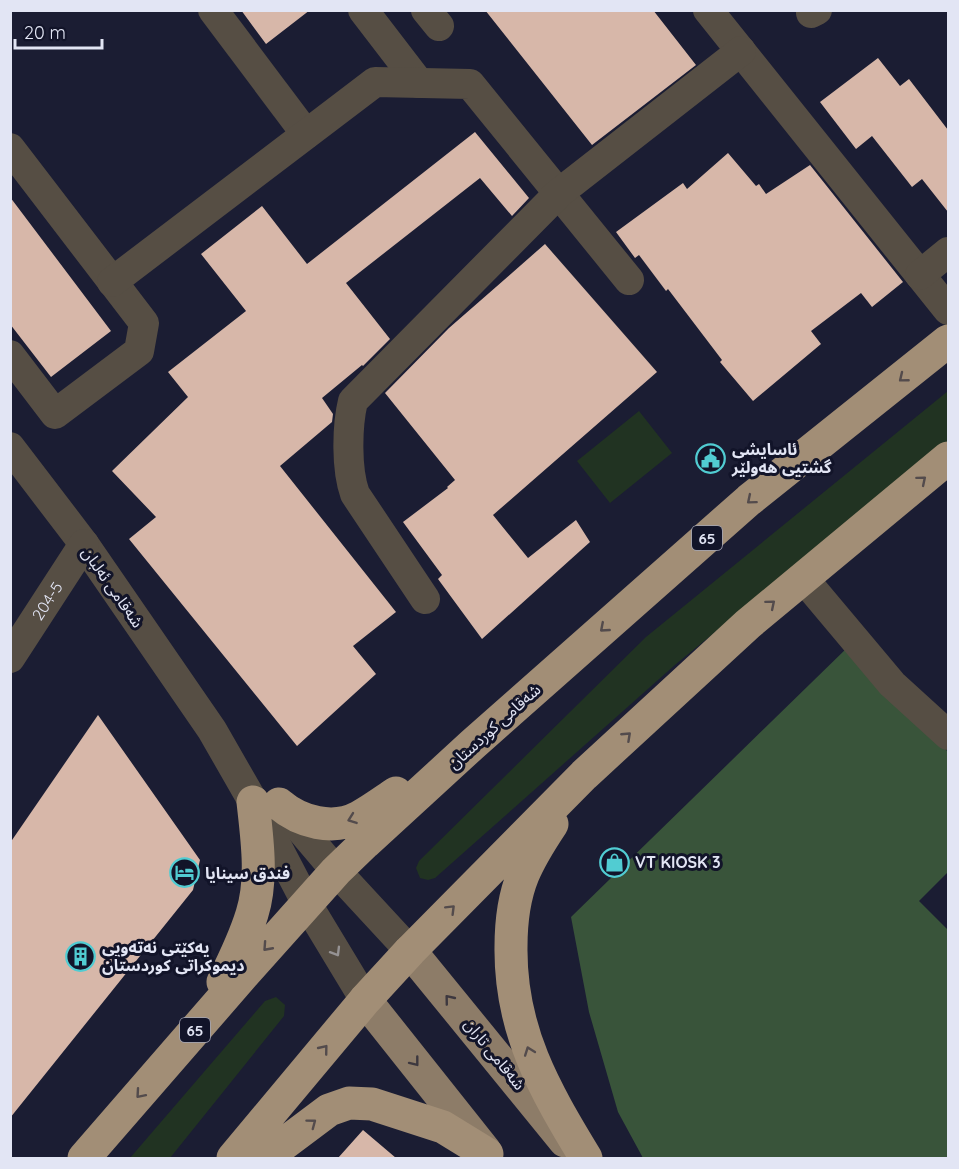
<svg xmlns="http://www.w3.org/2000/svg" width="959" height="1169" font-family="Quicksand,'Noto Sans Arabic',sans-serif">
<rect width="100%" height="100%" fill="#1b1d33"/>
<path fill="#213322" d="M948,391v51l-272,222 -241,214 -7,2 -8,-2 -4,-10 3,-7 227,-224z
M639,411l33,42 -62,50 -33,-42z
M276,997l9,8 -1,11 -114,142h-40l135,-157z"/>
<path fill="#39543a" d="M849,646l99,106v120l-29,29 29,29v228h-305l-25,-46 -29,-100 -18,-95z"/>
<path fill="#d7b7a9" d="M241,10h69l-44,34z
M485,10h168l43,55 -104,80z
M878,58l22,28 9,-7 39,51v82l-26,-33 -10,8 -40,-51 -16,13 -36,-47z
M475,132l54,66 -17,18 -32,-38 -134,105 44,56 -27,27 -1,-1 -40,33 11,16 -1,8 -52,44 116,146 -43,34 23,28 -79,72 -168,-207 27,-22 -44,-46 76,-74 -20,-25 78,-61 -45,-57 61,-48 45,58z
M728,153l28,33 3,-2 7,10 44,-29 93,117 -31,25 -11,-14 -50,38 10,13 -68,57 -33,-39 2,-2 -54,-71 -2,2 -27,-36 -4,3 -19,-26 67,-49 4,6z
M10,197l101,134 -60,46 -41,-53z
M545,244l112,128 -164,143 35,43 48,-38 14,22 -108,97 -44,-60 4,-4 -39,-53 45,-34 -1,-1 8,-7 -70,-87 64,-65z
M98,715l102,145 -7,30 -183,228v-275z
M363,1130l33,28h-58z"/>
<g fill="none" stroke-linecap="round" stroke-linejoin="round">
<g stroke="#564e44" stroke-width="30">
<path d="M213,10l93,124"/>
<path d="M363,10l56,73"/>
<path d="M426,10l13,16"/>
<path d="M708,10l240,300"/>
<path d="M811,13l6,-3"/>
<path d="M10,148l134,175 -5,28 -84,63 -45,-59"/>
<path d="M920,275l28,-23"/>
<path d="M112,282l263,-200 95,2 159,196"/>
<path d="M10,447l74,97 128,186 47,82 48,92 58,96"/>
<path d="M803,578l89,106 56,51"/>
<path d="M425,599l-70,-105c-9,-25 -8,-68 -2,-93l206,-208 182,-142"/>
<path id="s1" d="M10,658l74,-114"/>
<path d="M281,806l55,65 74,80"/>
</g>
<path stroke="#8d7c68" stroke-width="33" d="M410,951l155,190
M365,1000l120,151"/>
<path stroke="#a28e76" stroke-width="33" d="M279,804c21,18 54,27 80,13 13,-7 25,-16 37,-24
M552,824c-10,15 -22,34 -29,51 -9,22 -12,48 -12,72 -1,83 33,142 75,211
M223,982c11,-22 22,-45 29,-68 11,-35 5,-76 1,-112
M84,1158l159,-183 93,-104 29,-28 108,-99 276,-244 199,-159
M233,1158l132,-158 45,-49 174,-176 164,-151 200,-166
M265,1158l64,-48 20,-7 23,1 71,23 44,27"/>
</g>
<defs><path id="oneway-chevron" d="M-2-3.5L2.5 0L-2 3.5" fill="none" stroke-width="1.6" stroke-linecap="round" stroke-linejoin="round" transform="scale(1.5)"/></defs>
<g stroke="#534b4c">
<use href="#oneway-chevron" transform="translate(903 378) rotate(141)"/>
<use href="#oneway-chevron" transform="translate(922 480) rotate(-40)"/>
<use href="#oneway-chevron" transform="translate(751 500) rotate(140)"/>
<use href="#oneway-chevron" transform="translate(771 604) rotate(-40)"/>
<use href="#oneway-chevron" transform="translate(604 628) rotate(139)"/>
<use href="#oneway-chevron" transform="translate(627 736) rotate(-43)"/>
<use href="#oneway-chevron" transform="translate(352 819) rotate(160)"/>
<use href="#oneway-chevron" transform="translate(451 909) rotate(-45)"/>
<use href="#oneway-chevron" transform="translate(267 947) rotate(132)"/>
<use href="#oneway-chevron" transform="translate(324 1049) rotate(-51)"/>
<use href="#oneway-chevron" transform="translate(529 1051) rotate(-110)"/>
<use href="#oneway-chevron" transform="translate(140 1094) rotate(131)"/>
<use href="#oneway-chevron" transform="translate(312 1123) rotate(-37)"/>
</g>
<use stroke="#959293" href="#oneway-chevron" transform="translate(336 952) rotate(59)"/>
<g stroke="#3d383f">
<use href="#oneway-chevron" transform="translate(449 999) rotate(-129)"/>
<use href="#oneway-chevron" transform="translate(415 1062) rotate(52)"/>
</g>
<defs>
<symbol id="civic-ring" viewBox="-11 -11 22 22"><circle r="9.5" fill="#121429" stroke="#51ccd2" stroke-width="1.5"/><path d="M-.6-6.5H3V-4.5H.6V-3L4-1V1h2V6H-6V1h2V-1L-.6-3ZM-1.2 2.5V6h2.4V2.5Z" fill="#51ccd2"/></symbol>
<symbol id="shop-ring" viewBox="-11 -11 22 22"><circle r="9.5" fill="#121429" stroke="#51ccd2" stroke-width="1.5"/><path d="M-5-2.5h2.3a2.7 3.5 0 0 1 5.4 0H5L5.5 6h-11ZM-1.5-2.5h3a1.5 2.3 0 0 0-3 0Z" fill="#51ccd2"/></symbol>
<symbol id="hotel-ring" viewBox="-11 -11 22 22"><circle r="9.5" fill="#121429" stroke="#51ccd2" stroke-width="1.5"/><path d="M-6-4.5h1.5V1H6V5H4.5V3h-9V5H-6ZM-4 0a1.8 1.8 0 1 1 3.6 0ZM.5 0V-2.5h3Q6-2.5 6 0Z" fill="#51ccd2"/></symbol>
<symbol id="building-ring" viewBox="-11 -11 22 22"><circle r="9.5" fill="#121429" stroke="#51ccd2" stroke-width="1.5"/><path d="M-4-6H4V6H1V3H-1V6H-4ZM-2.5-4.3h1.7v1.8h-1.7ZM.8-4.3h1.7v1.8H.8ZM-2.5-1h1.7V.8h-1.7ZM.8-1h1.7V.8H.8Z" fill="#51ccd2"/></symbol>
</defs>
<g fill-rule="evenodd">
<use href="#civic-ring" x="694" y="442" width="33" height="33"/>
<use href="#shop-ring" x="598" y="846" width="33" height="33"/>
<use href="#hotel-ring" x="168" y="856" width="33" height="33"/>
<use href="#building-ring" x="64" y="940" width="33" height="33"/>
</g>
<g text-anchor="middle" dominant-baseline="central" stroke-width="6" stroke-linejoin="round" paint-order="stroke">
<g fill="#121429" stroke="#a4a6b7" stroke-width="1.5">
<rect x="692" y="526" width="30" height="24" rx="4.5"/>
<rect x="180" y="1018" width="30" height="24" rx="4.5"/>
</g>
<g font-size="15" font-weight="bold" fill="#e2e5f4">
<text x="707" y="538">65</text>
<text x="195" y="1030">65</text>
</g>
<g font-size="16" font-weight="bold" fill="#e2e5f4" stroke="#121429" text-anchor="start">
<text x="732" y="449">ئاسایشی<tspan x="732" dy="18">گشتیی هەولێر</tspan></text>
<text x="635" y="862">VT KIOSK 3</text>
<text x="205" y="873">فندق سينايا</text>
<text x="102" y="947">یه‌كێتی نه‌ته‌ویی<tspan x="102" dy="18">دیموكراتی كوردستان</tspan></text>
</g>
<g font-size="16" fill="#e2e5f4" stroke="#121429">
<text transform="translate(113 587) rotate(55)">شەقامی ئەلبان</text>
<text stroke="none"><textPath href="#s1" startOffset="68">204-5</textPath></text>
<text transform="translate(494 726) rotate(-42)">شەقامی کوردستان</text>
<text transform="translate(495 1054) rotate(51)">شەقامی تاران</text>
</g>
</g>
<rect width="959" height="1169" fill="none" stroke="#e2e5f4" stroke-width="24"/>
<path d="M15 39v9h87v-9" fill="none" stroke="#e2e5f4" stroke-width="3"/>
<text x="24" y="39" font-size="18" fill="#e2e5f4" stroke="#121429" stroke-width="4.5" paint-order="stroke">20 m</text>
</svg>
